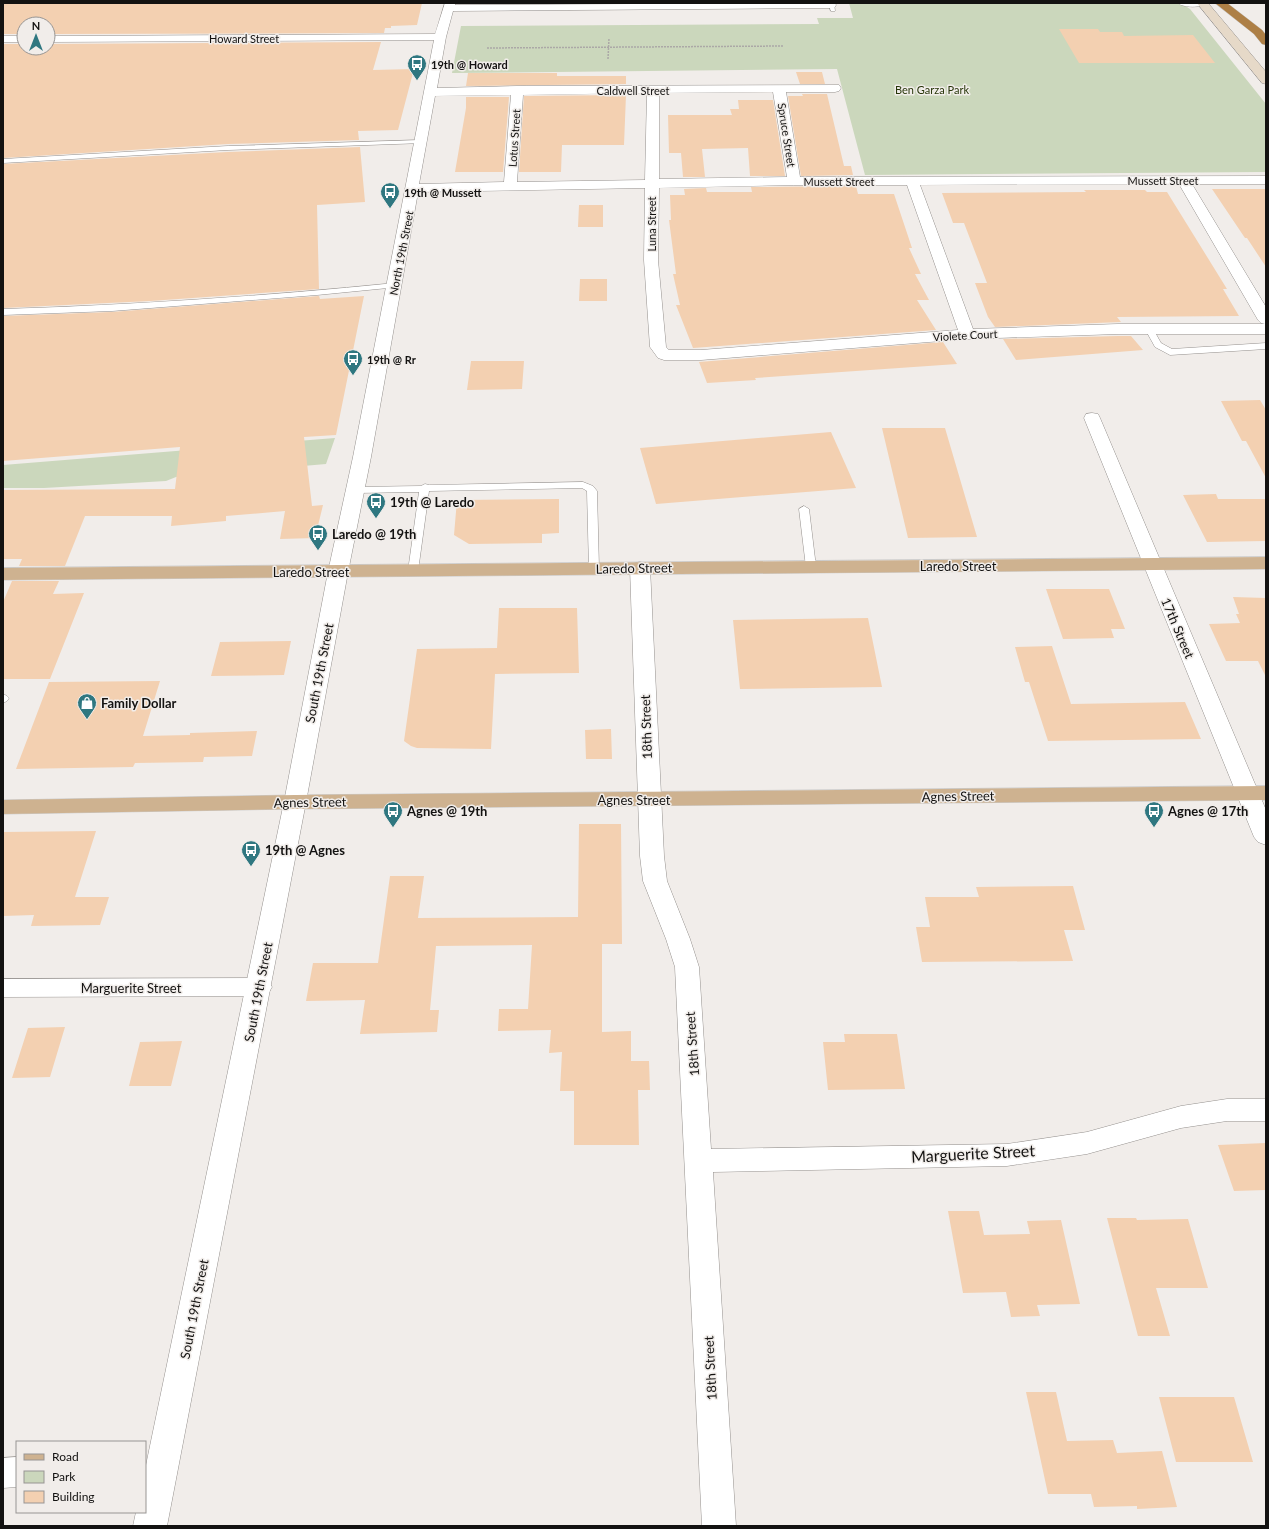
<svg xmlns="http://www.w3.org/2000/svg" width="1269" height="1529" font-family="Lato,sans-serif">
<rect width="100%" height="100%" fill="#f1edea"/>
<path fill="#cbd7bc" d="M849,3h332l9,6 76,95v68l-401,3 -28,-106 -385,4 9,-47 358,-2 -2,-6h36z
M335,438l-9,26 -150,13 -10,4 -122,7h-41v-23z"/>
<path fill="#f3d0b1" d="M3,3h419l-5,22 -26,1v2h-6l-1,5 -336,1v-10h-24v10h-21z
M1059,29h39l2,3h22l2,4 69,-1 22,28h-136z
M381,42l-8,28 41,-1 -16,61 -40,1 1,9 -131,4 -225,14v-114h21v4h24v-4z
M796,72h26l3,12h-25z
M468,73h89v3h69v8l-160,2z
M802,94h25l17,72h7l2,9 -52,1 -13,-80h15z
M626,95l-2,50h-62l-1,27h-42l5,-76z
M466,97h43l-6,75h-48l11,-64z
M738,100h35l12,76h-35l-2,-28 -46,1 3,28h-22l-2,-24h-12l-1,-38h64l-2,-6h9z
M360,147l5,55 -48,3 2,84 -169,12 -147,7v-144l225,-12z
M856,186l2,8h36l18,54h-3l12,26h-6l14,26h-12l19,30 -243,18 -17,-43h4l-7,-31h3l-7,-54h2l-1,-25h15l-1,-6 22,-1 1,4h45l-1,-5z
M1212,189h54v78l-19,-29h-2z
M1084,190h61l2,2h20l60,97h-4l16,27 -122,1 4,5 -126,5 -7,-10 -13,-34h12l-23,-60h-11l-11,-30 144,-1z
M579,205h24v22h-25z
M580,279h27v22h-28z
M319,296l1,3 44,-3 -28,139 -32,2 8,69 11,-1 -8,33 -35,1 5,-28 -59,5v5l-55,5 1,-10h-87l-20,50h-46l3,-7h-19v-69l172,-1 5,-42 -177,14v-145l109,-4z
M1118,336h13l12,14 -127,10 -13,-21z
M943,342l14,22 -202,14 1,2 -49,3 -8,-21z
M471,361h53l-2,28 -55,1z
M1260,400l6,10v68l-20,-37h-4l-21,-40z
M882,428h63l32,109 -69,1z
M831,432l25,56 -200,16 -16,-56z
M1216,494l2,5h48v42l-59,1 -24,-47z
M559,499v34l-17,1v9l-73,1 -15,-9 3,-35z
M12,581h47l-6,13 31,-1 -34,86h-47v-77z
M1046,589h63l16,40h-14l3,9 -51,1z
M1233,597l33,1v79l-8,-16h-32l-17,-37 31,-1 -4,-9h3z
M499,608h78l2,65 -84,1 -4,75 -74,-1 -6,-2 -7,-5 13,-92 80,-1z
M868,618l14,69 -142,2 -7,-69z
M291,641l-7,34 -73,1 9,-34z
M1052,646l19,58 114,-2 16,37 -153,2 -19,-59h-4l-10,-35z
M160,681l-17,55 47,-1v-2l67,-2 -5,25 -48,1 -1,5 -68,1 -2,4 -117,2 33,-87z
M611,729l1,30h-26l-1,-29z
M579,824h42l1,120h-20v88l29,-1v30h18l1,29h-12l1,55h-65v-54h-14l2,-39 -13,1 2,-23 -53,1 1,-22h29l4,-64 -96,1 -6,64h9l-2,22 -77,2 5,-34 -59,1 7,-38h65l12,-87h34l-6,42 160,-1z
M96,831l-21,66h34l-9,28 -69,1 3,-11 -31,1v-84z
M1073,886l12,44h-21l9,31 -151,1 -6,-35h14l-5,-30h54l-3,-10z
M65,1027l-15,50 -38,1 16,-50z
M844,1034h53l8,55 -77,1 -5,-48h22z
M182,1041l-11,45h-42l11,-44z
M1266,1143v47l-32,1 -16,-46z
M948,1211h31l5,24 46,-1 -3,-13 34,-1 19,84 -43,1 3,11 -29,1 -5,-25 -43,1z
M1107,1218h29l1,2 51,-1 20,69h-52l14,48h-32z
M1026,1392h30l11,49 46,-1 4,13 45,-2 15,56 -40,2v-3l-43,1 -3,-13h-43z
M1159,1397h75l19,65h-77z"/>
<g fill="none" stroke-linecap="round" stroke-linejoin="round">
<defs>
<path id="service" d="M828,3h6l1,8h-4z
M422,140l4,2 -2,1 -196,7 -225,13v-4l225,-13z
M395,283l4,2 -1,2 -81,8 -205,16 -109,4v-6c131,-4 262,-13 392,-26z
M1149,326l3,1 9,16 11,6 94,-6v6l-96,6 -15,-8 -10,-18z
M583,482l10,4 4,5 2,78 -5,3 -5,-3 -2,-78 -5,-3 -153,3 -11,80 -5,3 -5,-3 11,-79 -64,1 -5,-3 5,-3 66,-1 4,-2 4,1z
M804,506l5,3 7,58 -5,3 -5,-3 -7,-58z
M3,694l4,2 2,2 -2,3 -4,2z"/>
<path id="minor" d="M445,3h10v2l380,-2 1,2 -1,2 -4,1 -378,3 -7,26 -9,51 80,-2 322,-1 2,3 -2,3 -4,1h-49l14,85 466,-1v8h-74l74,123v27h-148l-151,5 -266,21h-37l-6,-2 -8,-11 -6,-87 1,-72 -227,4 -47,265 -23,115 -3,4 -7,2 -7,-2 -3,-4 25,-115 81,-417 -386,2v-6l387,-2zM773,92l14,85 -128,2v-86zM647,93l-2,87 -128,2 6,-87zM511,95l-7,87 -85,2 16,-88zM1179,184l79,136 3,3 4,1h-147l-145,5 -53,-144zM794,185h113l51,145 -257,20h-32l-3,-3 -8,-87 1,-72z
M1178,3h29c-5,5 -24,5 -29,0z
M3,36h21v6h-21z
M1092,413l6,1 2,4 166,392v35l-8,-3 -4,-5 -170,-419 2,-4z
M640,562l7,2 3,4 14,288 3,25 23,58 9,28 12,182 296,-5 80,-12 94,-26 46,-7h39v22h-39l-46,7 -94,26 -80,12 -294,6 23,354h-34l-27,-559 -9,-28 -23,-58 -3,-25 -10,-288 3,-4z
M259,978l9,2 4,7 -4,7 -9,2 -256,1v-18z
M17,1457v30l-14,1v-30z"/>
<path id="tertiary" d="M338,566l7,2 3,4 -42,230 -139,724h-34l3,-14h9v-42l139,-668 44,-230 3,-4z"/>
<path id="secondary" d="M1197,3h11l58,69v12l-4,-1z"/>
<path id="primary" d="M1266,557v12l-1263,11v-12z
M1266,786v14l-971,9 -292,5v-14l292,-5z"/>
<path id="motorway" d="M1215,3h12l35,27 4,5v10l-4,-1 -8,-10z"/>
</defs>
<use href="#service" stroke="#95918e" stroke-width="1"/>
<use href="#minor" stroke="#95918e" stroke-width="1"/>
<use href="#tertiary" stroke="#95918e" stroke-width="1"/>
<use href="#secondary" stroke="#95918e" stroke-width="1"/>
<use href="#primary" stroke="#cbcbcb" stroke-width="1"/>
<use href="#motorway" stroke="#cbcbcb" stroke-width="1"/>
<path stroke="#aba8a6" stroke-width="1.5" stroke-dasharray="2 1" stroke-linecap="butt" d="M487,48l297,-2
M608,59l1,-21"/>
<use href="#service" fill="#fff" fill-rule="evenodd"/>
<use href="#minor" fill="#fff" fill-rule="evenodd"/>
<use href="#tertiary" fill="#fff" fill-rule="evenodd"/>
<use href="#secondary" fill="#e6d9c8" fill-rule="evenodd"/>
<use href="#primary" fill="#ceb290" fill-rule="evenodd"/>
<use href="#motorway" fill="#ad7f46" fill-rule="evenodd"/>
</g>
<defs>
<symbol id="bus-pin" viewBox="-11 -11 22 30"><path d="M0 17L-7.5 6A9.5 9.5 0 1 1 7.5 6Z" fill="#2f7780" stroke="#f1edea"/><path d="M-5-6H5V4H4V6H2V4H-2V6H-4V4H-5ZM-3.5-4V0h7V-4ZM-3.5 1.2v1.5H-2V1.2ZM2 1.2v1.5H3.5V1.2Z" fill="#fff"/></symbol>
<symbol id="shop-pin" viewBox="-11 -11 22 30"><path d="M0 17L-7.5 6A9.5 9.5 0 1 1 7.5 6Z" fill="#2f7780" stroke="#f1edea"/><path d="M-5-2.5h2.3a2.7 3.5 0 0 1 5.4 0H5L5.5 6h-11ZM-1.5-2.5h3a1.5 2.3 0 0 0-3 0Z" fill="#fff"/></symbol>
</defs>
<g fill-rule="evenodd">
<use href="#bus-pin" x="406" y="53" width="22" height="30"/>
<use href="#bus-pin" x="379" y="181" width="22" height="30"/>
<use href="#bus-pin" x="342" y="348" width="22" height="30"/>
<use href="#bus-pin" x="365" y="491" width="22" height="30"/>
<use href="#bus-pin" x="307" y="523" width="22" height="30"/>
<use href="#shop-pin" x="76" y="692" width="22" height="30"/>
<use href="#bus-pin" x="382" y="800" width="22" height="30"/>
<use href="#bus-pin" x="1143" y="800" width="22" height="30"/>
<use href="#bus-pin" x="240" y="839" width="22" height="30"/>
</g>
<g text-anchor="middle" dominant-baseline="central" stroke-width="3" stroke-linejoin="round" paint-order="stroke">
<g font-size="11" fill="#131211" stroke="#f1edea">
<text x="244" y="38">Howard Street</text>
<text x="633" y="90">Caldwell Street</text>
<text transform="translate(787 135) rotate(81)">Spruce Street</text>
<text transform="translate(514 138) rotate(-86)">Lotus Street</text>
<text x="1163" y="180">Mussett Street</text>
<text x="839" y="181">Mussett Street</text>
<text transform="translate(651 224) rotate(-90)">Luna Street</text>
<text transform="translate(401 253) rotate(-79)">North 19th Street</text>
<text transform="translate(965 335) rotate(-3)">Violete Court</text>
</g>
<g font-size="11" font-weight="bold" fill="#131211" stroke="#f1edea" text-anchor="start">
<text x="431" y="64">19th @ Howard</text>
<text x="404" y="192">19th @ Mussett</text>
<text x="367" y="359">19th @ Rr</text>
</g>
<g font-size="11" fill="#273609" stroke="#f1edea">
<text x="932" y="89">Ben Garza Park</text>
</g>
<g font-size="13" font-weight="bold" fill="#131211" stroke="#f1edea" text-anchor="start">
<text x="390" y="502">19th @ Laredo</text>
<text x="332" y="534">Laredo @ 19th</text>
<text x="101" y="703">Family Dollar</text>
<text x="407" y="811">Agnes @ 19th</text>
<text x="1168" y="811">Agnes @ 17th</text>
<text x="265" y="850">19th @ Agnes</text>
</g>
<g font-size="13" fill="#131211" stroke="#f1edea">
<text x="958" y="566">Laredo Street</text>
<text transform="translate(634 568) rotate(-1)">Laredo Street</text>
<text x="311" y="572">Laredo Street</text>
<text transform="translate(1178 628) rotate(67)">17th Street</text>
<text transform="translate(319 673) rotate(-79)">South 19th Street</text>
<text transform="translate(646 727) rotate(-92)">18th Street</text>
<text transform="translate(958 796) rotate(-1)">Agnes Street</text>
<text x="634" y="800">Agnes Street</text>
<text transform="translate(310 802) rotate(-1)">Agnes Street</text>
<text x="131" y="988">Marguerite Street</text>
<text transform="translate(258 992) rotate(-79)">South 19th Street</text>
<text transform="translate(692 1044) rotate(-94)">18th Street</text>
<text transform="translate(194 1309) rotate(-79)">South 19th Street</text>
<text transform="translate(710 1368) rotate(-93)">18th Street</text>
</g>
<g font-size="16" fill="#131211" stroke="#f1edea">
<text transform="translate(973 1153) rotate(-3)">Marguerite Street</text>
</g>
</g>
<rect width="1269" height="1529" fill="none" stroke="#131211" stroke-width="8"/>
<rect x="16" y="1441" width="130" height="72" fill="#f1edea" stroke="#989593"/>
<rect x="24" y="1454" width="20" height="6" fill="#ceb290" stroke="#989593"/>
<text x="52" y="1461" font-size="12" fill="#131211">Road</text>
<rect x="24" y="1471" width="20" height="12" fill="#cbd7bc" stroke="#989593"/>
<text x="52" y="1481" font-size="12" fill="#131211">Park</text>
<rect x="24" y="1491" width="20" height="12" fill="#f3d0b1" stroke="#989593"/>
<text x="52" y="1501" font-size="12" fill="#131211">Building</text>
<g transform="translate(36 36)"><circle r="19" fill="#f1edea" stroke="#989593"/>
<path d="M0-3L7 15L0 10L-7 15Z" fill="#2f7780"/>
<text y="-6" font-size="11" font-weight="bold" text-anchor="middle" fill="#131211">N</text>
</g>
</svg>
